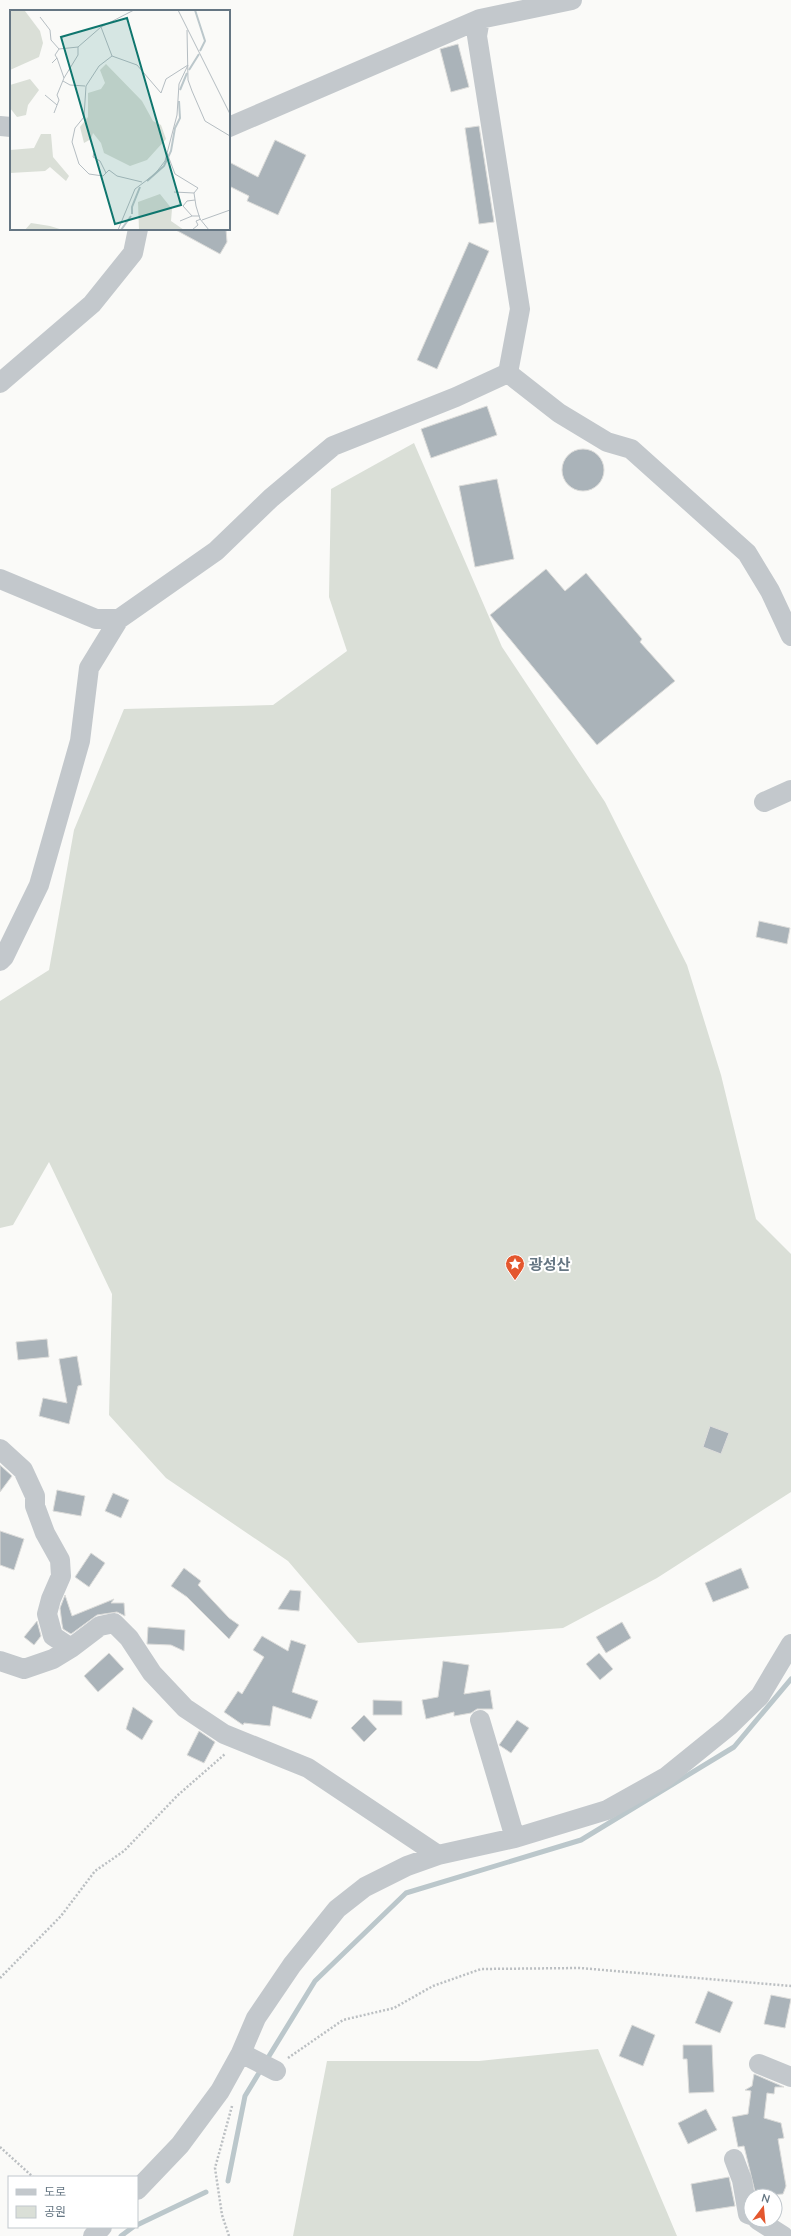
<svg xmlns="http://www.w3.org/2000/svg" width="791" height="2236" font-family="Mulish,'Noto Sans KR',sans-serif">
<rect width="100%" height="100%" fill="#fafaf8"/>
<path fill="#dadfd7" d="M414,443l88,204 103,155 82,163 34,110 35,144 35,35v238l-134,86 -94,50 -205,15 -70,-82 -122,-83 -57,-63 3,-121 -63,-132 -36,63 -13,3v-227l49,-31 25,-140 50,-121 149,-4 74,-54 -18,-54 2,-108z
M598,2049l79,187h-384l34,-175h152z"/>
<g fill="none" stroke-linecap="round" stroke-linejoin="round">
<path stroke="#bbc7cb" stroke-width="5" d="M266,2061l49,-80 91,-88 175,-53 153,-93 57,-68
M228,2181l17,-85 17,-28
M137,2225l69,-33
M121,2236l12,-9"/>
</g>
<path fill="#aab3b9" stroke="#dcdcda" d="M458,44l11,43 -18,5 -11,-43z
M479,126l15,96 -15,2 -14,-96z
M275,140l31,15 -28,60 -31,-14 2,-5 -20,-10v-24l29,15z
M174,229h52l1,13 -7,12z
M469,242l20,9 -52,118 -20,-9z
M487,406l10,29 -66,23 -10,-29z
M562 470a21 21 0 1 1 42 0a21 21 0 1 1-42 0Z
M497,479l17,80 -39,8 -16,-81z
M546,569l19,22 21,-18 56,66 -2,3 35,39 -78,64 -107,-130z
M759,921l31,7 -3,16 -31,-7z
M47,1339l2,18 -31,3 -2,-18z
M77,1356l5,29 -4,1 -9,38 -30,-8 4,-18 24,5 -8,-44z
M710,1426l19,7 -8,21 -18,-7z
M0,1465l12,11 -12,16z
M57,1490l28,6 -4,20 -28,-5z
M113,1493l16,7 -8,18 -16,-7z
M0,1531l24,8 -10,31 -14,-5z
M91,1553l14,10 -16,24 -14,-10z
M184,1568l17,13 -3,4 31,33 10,7 -10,14 -42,-42 -16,-11z
M741,1568l8,20 -36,14 -8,-19z
M290,1590l11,1 -2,20 -21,-2z
M65,1595l7,21 42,-17 -3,4h13l1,13 -8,-4 -20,3 -26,19 -8,-5 -1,-5 -2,-16z
M37,1621l4,15 -7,9 -10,-8z
M622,1622l9,16 -25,15 -10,-16z
M148,1627l37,3 -1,21 -13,-6 -24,-1z
M262,1636l26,15 3,-11 15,5 -14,47 26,9 -7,18 -38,-13 -3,20 -26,-3 -1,2 -19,-13 14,-21 4,3 22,-37 -11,-7z
M109,1653l15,16 -26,23 -14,-16z
M599,1653l14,16 -13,11 -14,-16z
M443,1661l26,4 -5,29 26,-4 3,19h-16l-6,4 -17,3v-4l-28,7 -4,-19 16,-3z
M373,1700l29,1v14h-29z
M133,1707l20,14 -11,19 -16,-11z
M364,1715l13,14 -13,13 -13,-14z
M517,1720l12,8 -18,25 -12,-8z
M199,1731l16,11 -11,21 -17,-8z
M708,1991l25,11 -13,31 -25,-10z
M771,1995l20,4 -6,29 -21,-4z
M632,2025l23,10 -12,31 -24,-10z
M683,2045h29l2,47 -25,1 -2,-34h-4z
M754,2074l30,13h-9l-1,7 -7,-1 -3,25 17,5 3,15 -6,1 8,47 -3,8 -27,2 -12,-50 -6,1 -6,-30 16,-3 3,-23 -6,-1 7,-4z
M706,2109l11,21 -29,14 -10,-21z
M729,2177l6,29 -39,6 -5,-28z"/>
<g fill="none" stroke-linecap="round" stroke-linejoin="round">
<path stroke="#bbbfc2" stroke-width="2.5" stroke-dasharray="2 2" stroke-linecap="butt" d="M0,1978l61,-62 34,-45 29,-20 54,-56 47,-41
M288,2058l55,-38 51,-12 39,-22 48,-17 99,-1 211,18
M0,2147l33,30
M229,2236l-7,-21 -7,-47 17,-62"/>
<path stroke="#c3c8cc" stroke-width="20" d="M480,19l-3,17 43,273 -12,64
M0,126l11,1
M229,127l251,-108 92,-19
M508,373l51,40 48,29 24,7 116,104 23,38 21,45
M0,383l92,-79 41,-51 5,-24
M0,579l96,40h23
M764,802l27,-12
M0,961l4,-4 35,-72 41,-144 9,-73 30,-49 97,-68 55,-53 62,-52 123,-49 52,-24
M0,1449l23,21 12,26v10l10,27 15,27 1,16 -10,23 -4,15 6,22 18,12
M0,1661l24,8 29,-10 18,-11 29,-22 14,-3 15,15 23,35 33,35 39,26 84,34 130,87
M480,1720l35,118
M241,2053l35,18
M759,2064l32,13
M734,2159l8,21 6,34 3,1
M137,2190l43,-45 40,-54 21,-38 15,-35 36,-53 45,-56 28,-22 42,-21 31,-11 77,-17 92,-28 59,-33 63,-51 31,-30 31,-52
M758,2220l25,16
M93,2236l9,-9"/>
</g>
<defs>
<symbol id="sight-pin" viewBox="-11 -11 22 30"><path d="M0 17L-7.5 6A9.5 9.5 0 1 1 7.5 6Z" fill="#e4572e" stroke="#fff"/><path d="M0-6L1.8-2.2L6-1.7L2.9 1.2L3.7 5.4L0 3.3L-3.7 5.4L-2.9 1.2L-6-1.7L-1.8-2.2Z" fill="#fff"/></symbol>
</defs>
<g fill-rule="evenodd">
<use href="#sight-pin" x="504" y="1253" width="22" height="30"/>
</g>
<g text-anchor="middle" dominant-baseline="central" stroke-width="4" stroke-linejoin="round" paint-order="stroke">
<g font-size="15" font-weight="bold" fill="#657683" stroke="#fff" text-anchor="start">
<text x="529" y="1264">광성산</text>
</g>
</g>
<g transform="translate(10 10)">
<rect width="220" height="220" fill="#fafaf8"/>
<path d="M0,0l15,1 15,20 3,12 -4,14 -29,13zM96,54l36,37 11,20 8,4 5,14 -19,21 -17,6 -26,-13 -3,-10 -8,-10 -2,6 -7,4 -4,-16 8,-10v-24l13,-4 4,-6 -5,-13zM20,69l9,11 -11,15 -2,10 -9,2 -7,-9v-23zM31,124h10l2,23 16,19 -3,5 -16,-14 -5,4 -35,2v-23l24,-2zM150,184l12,15 -1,12 13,9h-45l-1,-28zM21,213l19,3 13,4h-38z" fill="#dadfd7"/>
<path fill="none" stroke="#bbc7cb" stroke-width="2" d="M185,0l10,31 -5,10M179,60l10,-16M170,80l7,-17M137,171l17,-15 7,-15 4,-23 5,-10 -1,-17M122,204v-7l8,-20M111,220l10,-14"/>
<path fill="none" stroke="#b5bdc2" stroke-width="1" d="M168,0l52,104M30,7l10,13 1,10 8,9M91,17l11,29M177,20l1,50 4,11 13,30 25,15M102,46l-13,10 -13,20 -2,31 -9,11 -3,14 7,22 10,10 14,2 6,-6 8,6 25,6M102,46l25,9 24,28 5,-14 22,-14M47,48l7,20M42,53l5,-5 -2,-3 4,-6 19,-2 23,-20 33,-17M53,71l7,4 15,1M35,85l12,10M44,103l5,-13 -2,-5 7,-17 14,-23v-8M84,143l-1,4 7,4 6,12M157,143l8,21 23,14 -4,5 2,13 4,13 9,11M164,182l20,1M185,190l-8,1 -4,5 9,10h8M192,210l28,-10M170,211l12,-5M108,220l17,-41 20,-15 10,-13 12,-46 2,-31 9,-19M182,220l6,-5 -2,-4 5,-2"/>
<path fill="#0f766e" fill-opacity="0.15" stroke="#0f766e" stroke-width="2" d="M117,8l54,187 -66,19 -54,-187z"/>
<rect width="220" height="220" fill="none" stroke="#657683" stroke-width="2"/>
</g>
<rect x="8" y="2176" width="130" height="52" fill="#ffffff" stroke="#c1c8cd"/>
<rect x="16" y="2189" width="20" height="6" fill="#c3c8cc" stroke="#c1c8cd"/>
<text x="44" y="2196" font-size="12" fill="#657683">도로</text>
<rect x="16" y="2206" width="20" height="12" fill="#dadfd7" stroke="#c1c8cd"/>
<text x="44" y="2216" font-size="12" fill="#657683">공원</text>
<g transform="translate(763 2208) rotate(16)"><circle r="19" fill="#ffffff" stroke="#c1c8cd"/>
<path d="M0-3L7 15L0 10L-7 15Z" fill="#e4572e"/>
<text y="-6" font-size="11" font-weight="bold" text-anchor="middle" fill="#657683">N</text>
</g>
</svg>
